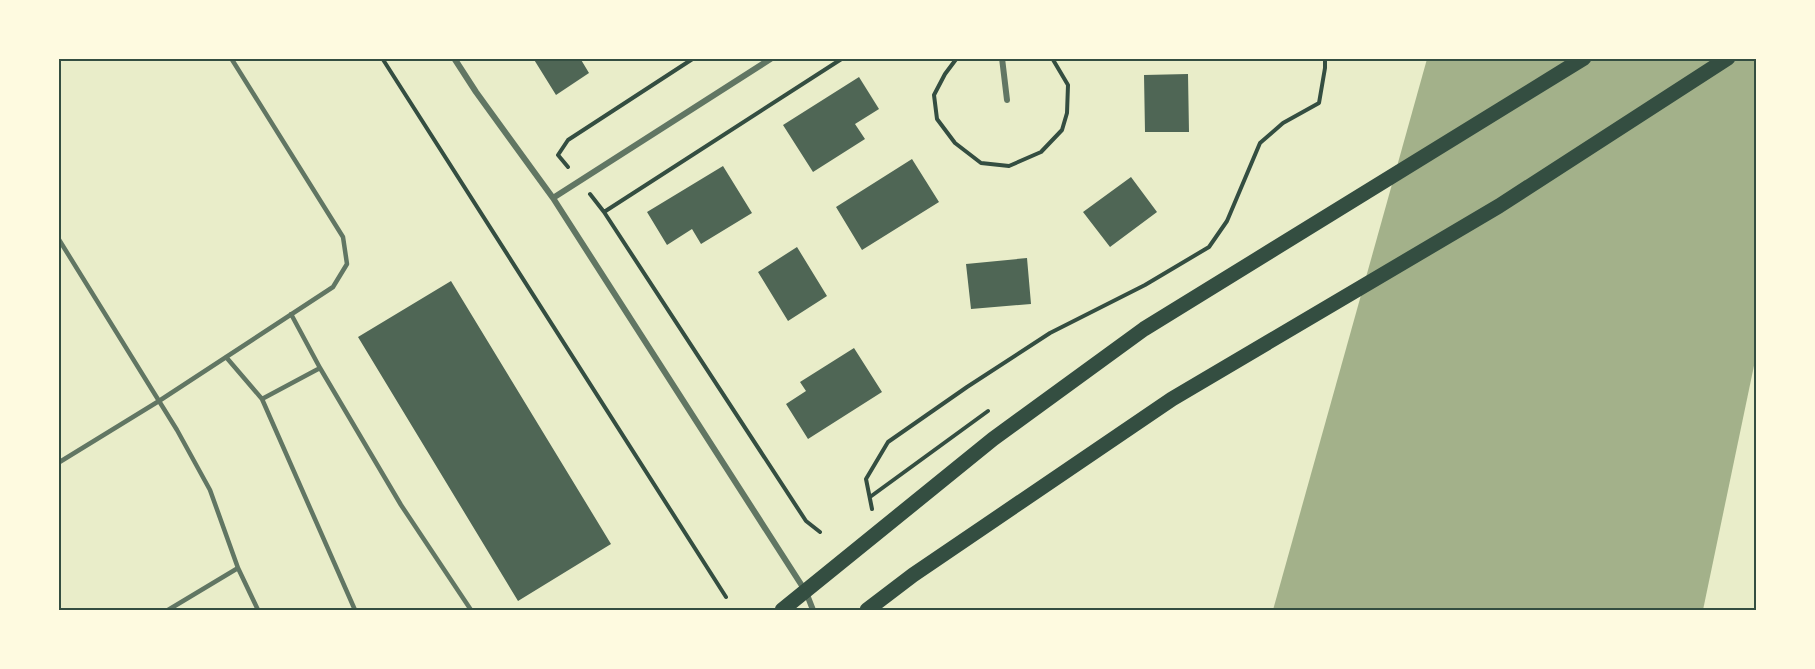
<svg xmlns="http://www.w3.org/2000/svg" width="1815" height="669" font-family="Inter,sans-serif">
<rect width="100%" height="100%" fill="#e9edc9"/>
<path fill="#a3b18a" d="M1427,59h329v297l-53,254h-430z"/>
<path fill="#4f6655" d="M533,58h47l9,15 -33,22z
M1188,74l1,58h-44l-1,-57z
M859,77l20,32 -24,15 10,15 -52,33 -30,-47z
M912,159l27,43 -77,48 -26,-43z
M723,166l29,47 -51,31 -9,-15 -25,16 -20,-33z
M1131,177l26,35 -47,35 -27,-35z
M797,247l30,49 -39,25 -30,-49z
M1027,258l4,46 -60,5 -5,-45z
M451,281l160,263 -93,57 -160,-264z
M854,348l28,44 -74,47 -22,-35 20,-13 -6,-9z"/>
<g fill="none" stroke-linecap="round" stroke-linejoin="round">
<path stroke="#344e41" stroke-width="4" d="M382,58l344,539
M957,58l-12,16 -11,21 3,24 18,24 26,20 28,3 32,-14 21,-22 5,-17 1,-28 -16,-27
M568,167l-10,-12 10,-15 126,-82
M590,194l14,18 202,309 14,11
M604,212l239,-154
M870,497l118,-86
M872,509l-6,-30 22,-37 79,-55 83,-54 95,-48 64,-38 18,-26 33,-78 23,-20 36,-20 6,-35v-10"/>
<path stroke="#617663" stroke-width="4.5" d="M58,238l119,192 33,60 28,78 20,42
M291,314l29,54 81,137 70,105
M226,357l36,42 93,211
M262,399l58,-31
M58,463l101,-62 174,-114 14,-23 -4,-27 -112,-179
M168,610l70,-42"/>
<path stroke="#617663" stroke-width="6" d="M454,58l22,34 77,106 253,394 7,18
M1002,58l5,42
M553,198l219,-140"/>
<path stroke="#344e41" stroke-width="15" d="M782,610l211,-171 151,-110 440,-271
M867,610l46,-35 259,-176 327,-193 229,-148"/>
</g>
<rect width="1815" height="669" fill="none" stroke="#fefae0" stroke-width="120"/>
<rect x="60" y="60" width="1695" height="549" fill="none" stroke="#344e41" stroke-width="2"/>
</svg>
